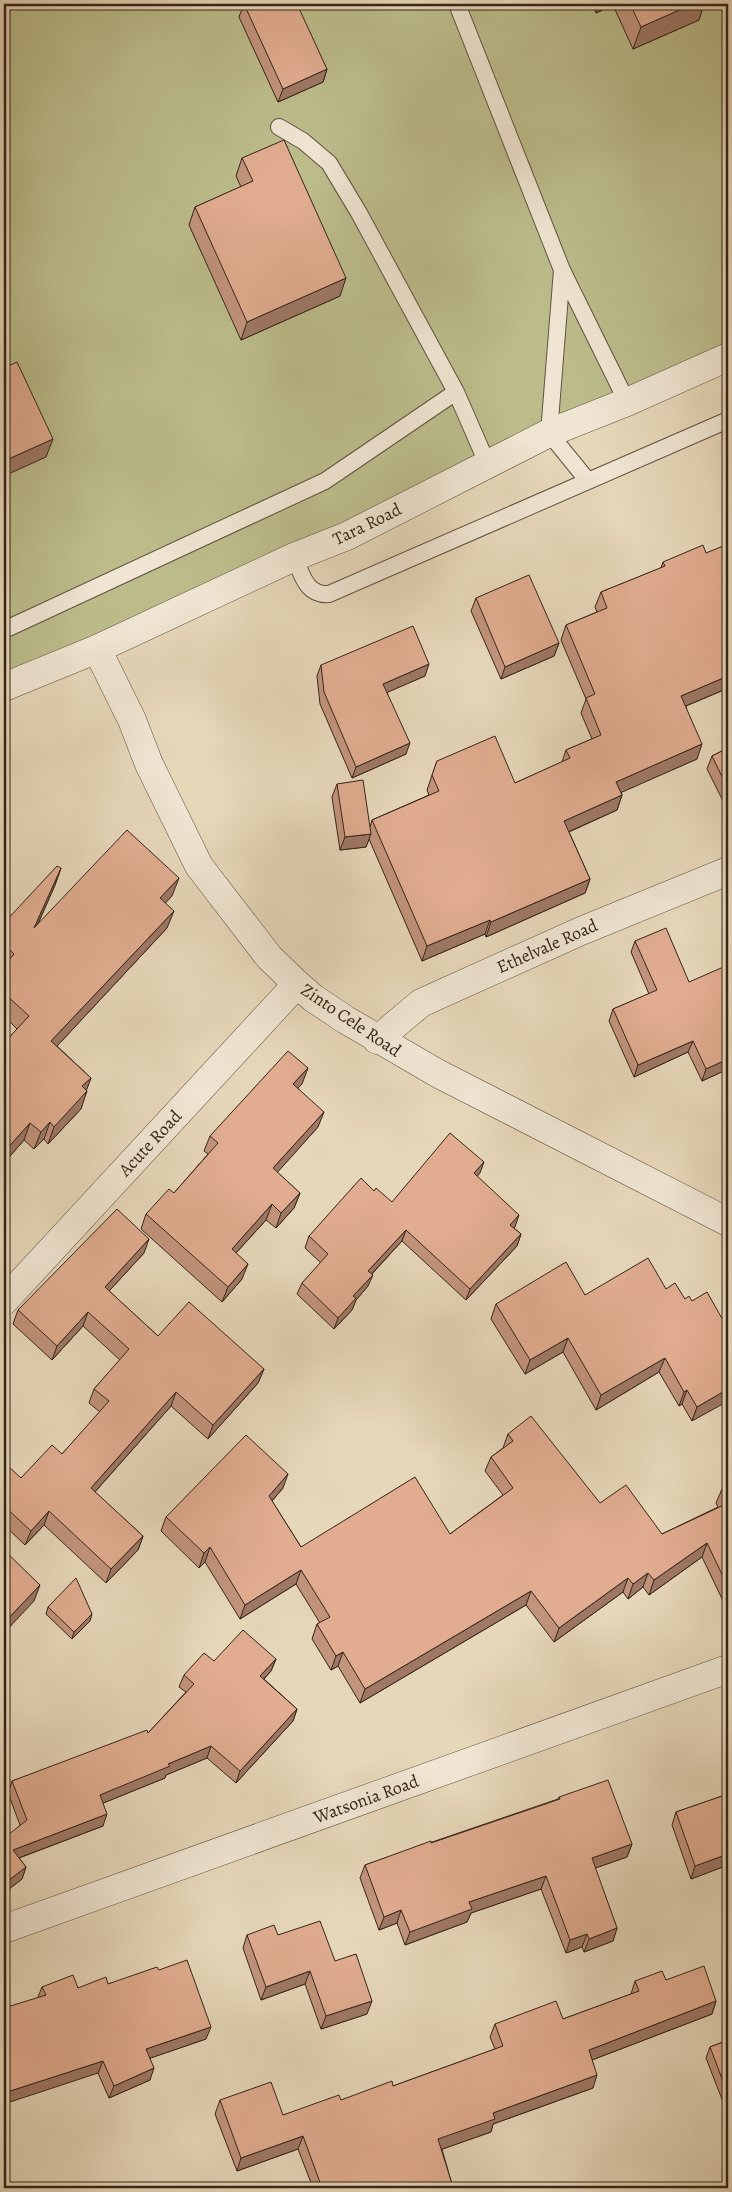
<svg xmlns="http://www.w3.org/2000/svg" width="732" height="2192" font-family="Alegreya,serif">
<rect width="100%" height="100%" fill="#e6d7b9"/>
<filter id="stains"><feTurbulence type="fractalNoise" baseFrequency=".004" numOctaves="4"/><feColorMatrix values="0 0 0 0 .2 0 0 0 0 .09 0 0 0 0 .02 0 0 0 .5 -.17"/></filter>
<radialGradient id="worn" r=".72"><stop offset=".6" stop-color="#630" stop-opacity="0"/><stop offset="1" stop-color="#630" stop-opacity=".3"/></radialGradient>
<path fill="#bcbc8b" stroke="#787052" d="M4,4h724v364l-724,322z"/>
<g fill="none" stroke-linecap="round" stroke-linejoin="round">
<defs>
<path id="service" d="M457,4l105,266 -13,163 39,48
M279,127l24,14 26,22 30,50 97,179 31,71
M562,270l65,132
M294,557c8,17 12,39 35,37l399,-174
M4,630l321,-149 131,-89"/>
<path id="minor" d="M97,649l35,71 17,44 50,102 70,91 28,27 16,14 33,22 91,53 291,149
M377,1040l44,-37 160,-72 147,-60
M4,1301l293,-317
M4,1929l724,-260"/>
<path id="tertiary" d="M4,687l93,-38 197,-92 53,-21 202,-103 78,-31 101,-45"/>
</defs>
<use href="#service" stroke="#605241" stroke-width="18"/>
<use href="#minor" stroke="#605241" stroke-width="29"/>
<use href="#tertiary" stroke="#605241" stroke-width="29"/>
<use href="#service" stroke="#efe5d2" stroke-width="16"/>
<use href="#minor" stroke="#efe5d2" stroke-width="28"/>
<use href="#tertiary" stroke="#efe5d2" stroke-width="28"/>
</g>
<path fill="#c2947c" stroke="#342519" d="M244,4l83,65 -4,13 -45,20 -39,-85z
M592,4h112l-5,16 -66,29 -20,-44 -17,8z
M242,158l98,138 -99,44 -52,-115 6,-18 46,-20 -5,-11z
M663,562l63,100 2,5v16l-2,6 -40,17 11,53 -76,33 1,3 -5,15 -48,22 21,47 -5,14 -99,44 -1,-3 -63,27 -53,-122 -3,8 -26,3 -8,-53 5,-13 33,43 2,-7 57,-25 -2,-5 10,-29 78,22 47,-21 4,-12 26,-11 -11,-26 5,-14 -25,-59 5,-15 31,-13 -2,-5 6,-15 60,-24z
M476,598l83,45 -5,13 -53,23 -30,-68z
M321,665l104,11 -38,16 19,62 -54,24 -32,-74 -3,-28z
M728,748v63l-21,-42 5,-13z
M61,868l-6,17 -18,41 135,-30 -7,7 2,25 -110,118 34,32 -5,12 -5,19 -33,35 -4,-5 -10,10 -10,-9 -20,23v-120l13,-14 -13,-13v-93z
M635,941l54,41 39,87 -26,12 -14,-29 -54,25 -25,-56 4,-12 36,-15 -18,-42z
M302,1084l-4,4 20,39 -41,45 23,21 -6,15 -18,20 -10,-8 -30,33 6,26 -20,23 -81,-73 5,-15 28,-21 34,-39 -4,-3 6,-15z
M480,1173l-3,3 38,51 -1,1 7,6 -4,12 -51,54 -64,-59 -30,33 -4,12 -12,14 -4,10 -18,19 -37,-35 5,-11 19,-20 -16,-15 4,-12 83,-34z
M144,1253l-35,38 49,45 106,33 -6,14 -50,56 -37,-33 -76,86 48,44 -5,14 -32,33 -62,-58 -19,20 -21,-20v-53l17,6 41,-24 38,-42 -11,-9 5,-14 26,-29 -37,-34 -31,34 -39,-36 5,-14z
M666,1289l19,10 7,2 36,28 -36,92 -10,-17 -3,2 -20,-34 -63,38 -33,-58 -38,22 -34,-55 5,-15 89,-9z
M508,1434l92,69 62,31 56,-27 -2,-4 6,-14 6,-3v117l-3,2 -23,-48 -53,38 -6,-8 -15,12 -5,-7 -69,50 -28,-37 -166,98 -22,-37 -7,4 -19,-31 5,-15 3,-1 -24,-39 -56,35 -35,-57 -6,6 -38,-37 5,-14 117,-29 -11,13 29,46 149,-13 53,-39 -18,-24 6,-14 12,-9z
M48,1607l42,14 -18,18 -26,-25z
M276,1659l-5,12 -7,8 33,30 -4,12 -57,62 -29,-25 -41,17 -1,3 -62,25v23l-84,32 7,9 -4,12 -18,14 16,-68 -12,-32 4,-12 136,-48 38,-41 -7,-5 5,-12 30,-14z
M728,1794v71l-37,14 -19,-54 4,-13z
M559,1797l73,47 -5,13 -32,11 22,60 -4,13 -29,11 -2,-5 -16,6 -25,-64 -70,24 -4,9 -62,23 -8,-22 -18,7 -19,-52 5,-13 193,-66z
M247,1935h31l57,26 32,53 -46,15 -16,-45 -44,16 -18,-52z
M159,1970l47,69 -56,19v22l-41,18 -11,-25 -60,-76 4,-10 36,1 30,-4z
M666,1980l50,21 -4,13 -120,46 1,28 -100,36 -2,8 -49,17 11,39h-140l-15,-39 -61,22 -22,-57 5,-14 63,15 58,-15 52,-14 102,-37 -5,-12 5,-13 68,-5 68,-25 4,-13z
M728,2040v61l-5,1 -17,-44 4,-11z"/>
<path fill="#9e7865" stroke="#342519" d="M600,4h14l-1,1 -17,8z
M693,4h11l-5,16 -66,29 8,-22z
M327,69l-4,13 -45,20 5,-13z
M346,278l-6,18 -99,44 6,-18z
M53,439l-7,18 -42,19v-15z
M559,643l-5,13 -53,23 4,-12z
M728,649v13l-12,5 6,-15z
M429,664l-4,12 -46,20 4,-12z
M728,676v7l-2,6 -50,21 5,-14z
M410,743l-4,11 -54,24 4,-11z
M702,744l-5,15 -86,38 5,-15z
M622,795l-5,15 -58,26 5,-15z
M371,834l-5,13 -26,3 5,-13z
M61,868l-6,17 -27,61 6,-18z
M179,878l-7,18 -18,19 6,-17z
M590,879l-5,14 -99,44 5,-15z
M174,911l-7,17 -122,131 6,-18z
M490,920l-5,14 -63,27 5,-15z
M693,1041l-5,11 -54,25 4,-12z
M728,1059v10l-26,12 4,-12z
M308,1068l-6,16 -15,15 6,-15z
M91,1078l-6,16 2,-3 -6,18 -33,35 6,-17 28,-41z
M324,1112l-6,15 -51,57 6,-16z
M50,1122l-6,17 -10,10 7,-17z
M30,1123l-6,17 -20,23v-11z
M484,1162l-4,11 -10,12 4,-12z
M300,1193l-6,15 -18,20 5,-15z
M272,1204l-6,16 -40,44 6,-15z
M519,1215l-4,12 -9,9 4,-11z
M406,1230l-4,11 -38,41 4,-11z
M521,1234l-4,12 -51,54 4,-11z
M149,1239l-5,14 -44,48 5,-14z
M248,1264l-6,15 -20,23 6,-15z
M373,1275l-5,11 -12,14 -4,10 -18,19 4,-11 15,-22z
M88,1312l-5,14 -31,34 5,-14z
M568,1338l-5,14 -38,22 5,-14z
M665,1358l-6,14 -63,38 5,-15z
M264,1369l-6,14 -50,56 5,-14z
M728,1389v12l-36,20 5,-14z
M687,1390l-5,14 -3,2 5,-14z
M176,1392l-5,14 -85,96 5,-14z
M288,1474l-5,14 -19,22 5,-14z
M49,1511l-5,14 -19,20 6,-14z
M143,1536l-5,14 -32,33 5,-14z
M707,1543l-5,14 -53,38 5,-15z
M210,1547l-5,15 -6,6 5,-15z
M301,1570l-5,14 -56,35 5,-14z
M648,1573l-5,14 -15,12 5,-15z
M628,1578l-5,14 -69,50 5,-14z
M40,1585l-6,16 -30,32v-10z
M531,1591l-5,14 -166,98 5,-14z
M728,1595v8l-3,2z
M92,1614l-2,7 -18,18 2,-7z
M343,1652l-5,14 -7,4 5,-14z
M276,1659l-5,12 -15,16 4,-11z
M297,1709l-4,12 -57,62 4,-12z
M211,1746l-4,12 -41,17 -1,3 -69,28 4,-11 68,-31z
M107,1814l-4,12 -95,36 5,-12z
M632,1844l-5,13 -40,14 5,-13z
M728,1854v11l-37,14 4,-13z
M26,1867l-4,12 -18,14v-9z
M546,1876l-5,13 -70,24 -4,9 -62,23 5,-13 59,-30z
M401,1910l-4,13 -18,7 5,-13z
M617,1928l-4,13 -29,11 5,-13z
M587,1934l-5,13 -16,6 4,-13z
M310,1971l-5,13 -44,16 5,-13z
M372,2001l-5,13 -46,15 5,-13z
M716,2001l-4,13 -128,49 5,-13z
M211,2027l-5,12 -64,22 4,-12z
M103,2061l-5,12 -94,31v-11z
M154,2068l-4,12 -41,18 5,-12z
M597,2075l-4,13 -100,36 -2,8 -57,20 4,-13 55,-26z
M728,2091v10l-5,1 4,-10z
M303,2136l-5,13 -61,22 4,-13z"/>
<path fill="#e1ac90" stroke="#342519" d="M244,4h53l30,65 -44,20z
M630,4h63l-52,23z
M284,140l62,138 -99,44 -52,-115 58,-26 -11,-23z
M17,362l36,77 -49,22v-93z
M728,544v105l-6,3 6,15v9l-47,20 21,48 -86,38 6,13 -58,26 26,58 -99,43 -1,-2 -63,26 -55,-126 67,-29 -7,-16 5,-14 58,-25 20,47 55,-25 -4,-8 35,-15 -15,-37 9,-4 -29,-69 41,-17 -6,-16 64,-26 -2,-4 40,-17 3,8z
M529,575l30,68 -54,24 -29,-69z
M413,626l16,38 -46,20 27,59 -54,24 -32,-75 -3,-27z
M728,748v41l-16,-33z
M363,780l8,54 -26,3 -8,-53z
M127,830l52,48 -19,20 14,13 -123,130 40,37 -9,8 5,5 -33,36 -4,-5 -9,10 -11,-9 -26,29v-109l25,-27 -25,-23v-27l10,-12 -10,-10v-21l53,-57 4,2 -27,60z
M666,928l23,54 39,-17v94l-22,10 -13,-28 -55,24 -25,-56 44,-19 -22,-49z
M288,1051l20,17 -15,16 31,28 -51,56 27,25 -19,20 -9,-9 -40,45 16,15 -20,23 -82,-73 23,-25 5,4 44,-50 -8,-7z
M450,1133l34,29 -10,11 45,42 -9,10 11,9 -51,55 -64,-59 -38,41 5,4 -20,21 3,2 -18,20 -36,-35 26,-29 -19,-18 52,-58 13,13 2,-3 16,14z
M117,1209l32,30 -44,48 53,49 31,-34 75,67 -51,56 -37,-33 -85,96 52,48 -32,33 -62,-58 -18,20 -27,-25v-34l5,-5 12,11 31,-33 10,9 47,-53 -15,-12 35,-40 -41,-37 -31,34 -39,-36z
M648,1258l18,31 9,-6 10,16 4,-3 3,5 15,-9 21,37v60l-31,18 -10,-17 -3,2 -19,-34 -64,37 -33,-57 -38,22 -34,-56 70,-42 19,33z
M531,1416l69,87 26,-18 36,49 66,-31 -6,-14 6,-3v101l-21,-44 -53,37 -6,-7 -15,11 -5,-6 -69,50 -28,-37 -166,98 -22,-37 -7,4 -19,-32 13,-7 -29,-47 -56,35 -35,-58 -6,6 -38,-36 80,-82 42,39 -19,22 32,51 114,-70 35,57 63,-46 -22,-31 22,-16 -5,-7z
M4,1550l36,35 -36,38z
M76,1578l16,36 -18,18 -26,-25z
M243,1630l33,29 -16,17 37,33 -57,62 -29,-25 -43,18 2,2 -70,29 7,19 -94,36 13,17 -22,17v-46l23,-18 -15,-39 135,-51 1,3 46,-49 -10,-9 20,-22 10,8z
M608,1780l24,64 -40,14 25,70 -28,11 -2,-5 -17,6 -24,-64 -77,26 3,7 -62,23 -9,-22 -17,7 -19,-52 66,-24v2l129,-44 -1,-2z
M728,1794v60l-33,12 -19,-54z
M320,1921l15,40 21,-7 16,47 -46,15 -16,-45 -44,16 -19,-52 27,-10 4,10z
M187,1960l24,67 -65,22 8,19 -40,18 -11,-25 -99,32v-85l42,-13 -4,-8 31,-12 5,13 28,-11 2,7 49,-17 2,3z
M704,1966l12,35 -127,49 8,25 -104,38 2,6 -57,20 15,48 -3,1h-128l-19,-52 -62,22 -21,-58 51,-18 12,33 56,-20 2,5 51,-19 1,5 110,-40 -8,-22 61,-23 7,18 76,-28 -4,-10 27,-10 4,9z
M728,2040v51l-1,1 -17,-45z"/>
<g text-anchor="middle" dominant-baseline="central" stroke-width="4" stroke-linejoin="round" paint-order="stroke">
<g font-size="18" fill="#342519" stroke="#efe5d2">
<text transform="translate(367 524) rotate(-26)">Tara Road</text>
<text transform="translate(547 946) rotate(-24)">Ethelvale Road</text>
<text transform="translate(351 1020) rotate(34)">Zinto Cele Road</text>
<text transform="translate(150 1143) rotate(-47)">Acute Road</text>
<text transform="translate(366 1799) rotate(-20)">Watsonia Road</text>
</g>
</g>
<rect width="732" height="2192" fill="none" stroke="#e6d7b9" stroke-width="20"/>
<rect x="5" y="5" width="722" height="2182" fill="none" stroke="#342519" stroke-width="2.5"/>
<rect x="10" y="10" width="712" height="2172" fill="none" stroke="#342519"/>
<rect width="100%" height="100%" filter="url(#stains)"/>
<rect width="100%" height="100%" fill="url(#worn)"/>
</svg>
